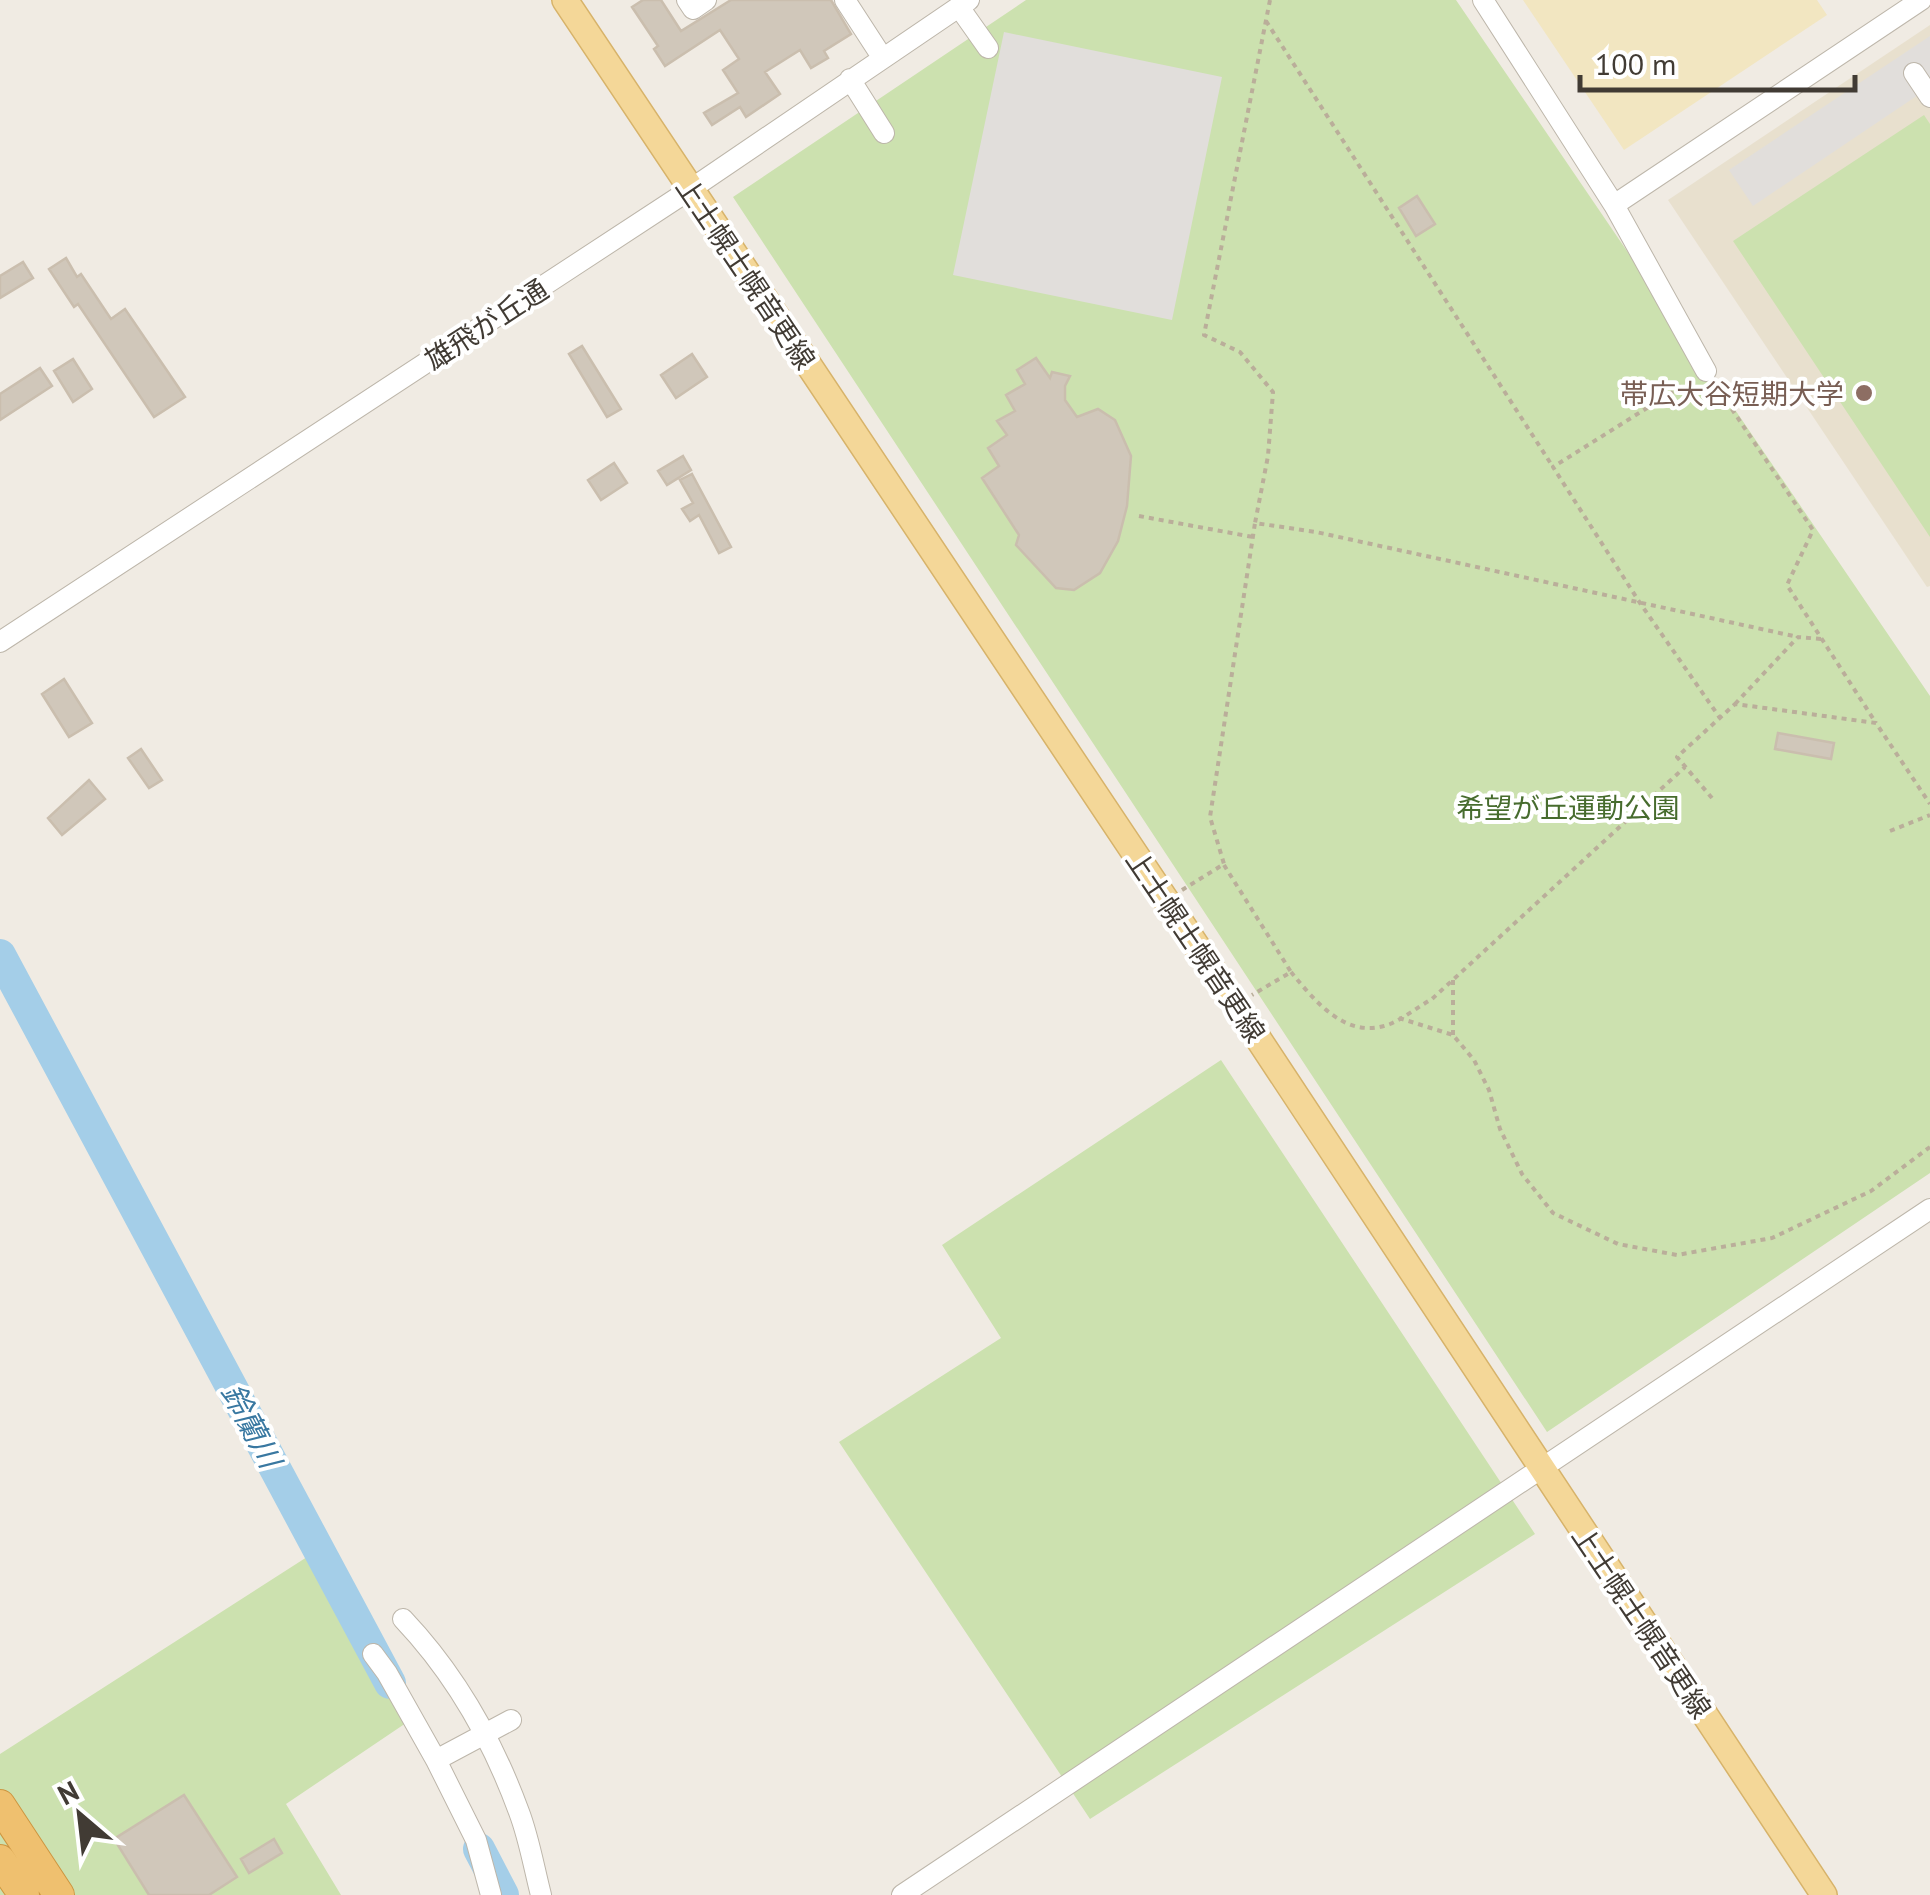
<svg xmlns="http://www.w3.org/2000/svg" width="1930" height="1895" font-family="'PT Sans','Noto Sans JP',sans-serif">
<rect width="100%" height="100%" fill="#f0ebe3"/>
<path fill="#e8e0ce" d="M1930,25v561l-3,1 -259,-387z"/>
<path fill="#cce1af" d="M1026,0h430l474,696v477l-383,259 -814,-1235z
M1924,115l6,9v413l-197,-296z
M1221,1060l314,474 -445,285 -251,-377 162,-104 -59,-93z
M307,1557l102,164 -123,83 55,91h-341v-141z"/>
<path fill="#f2e6c1" d="M1523,0h294l10,15 -203,135z"/>
<path fill="#e1dedb" d="M1004,32l218,45 -50,243 -219,-45z
M1930,36v51l-177,119 -24,-36z"/>
<g fill="none" stroke-linecap="round" stroke-linejoin="round">
<path stroke="#a4cee8" stroke-width="32" d="M0,955l390,728
M479,1849l24,46"/>
</g>
<path fill="#d0c7ba" stroke="#cabeae" stroke-width="2.5" d="M643,0h18l20,31 50,-31h100l20,34 -27,17 4,7 -17,10 -11,-18 -35,22 15,22 -34,23 -6,-10 -28,18 -8,-12 34,-20 -15,-23 16,-11 -19,-29 -55,36 -11,-17 4,-3 -26,-39z
M1417,196l18,28 -19,12 -17,-28z
M66,258l11,19 4,-3 30,45 14,-10 60,88 -31,20 -76,-113 -4,3 -25,-38z
M23,262l10,16 -33,20v-22z
M582,346l39,63 -14,8 -38,-63z
M692,354l15,23 -31,21 -15,-23z
M1036,358l14,20 2,-6 18,4 -5,10v14l12,17 21,-8 17,11 16,36 -4,50 -9,35 -18,32 -26,17 -18,-2 -40,-43 3,-10 -37,-57 17,-12 -11,-18 19,-13 -10,-14 18,-10 -9,-16 19,-11 -8,-14z
M73,359l19,30 -19,13 -19,-31z
M40,368l12,18 -52,34v-26z
M683,456l8,14 -24,15 -9,-14z
M614,463l13,20 -26,17 -13,-20z
M692,474l39,73 -12,6 -20,-38 -9,6 -8,-12 11,-6 -13,-23z
M64,679l28,44 -23,14 -27,-43z
M1778,733l56,10 -3,16 -56,-10z
M141,749l21,31 -13,8 -21,-30z
M89,780l16,19 -43,36 -14,-17z
M184,1795l53,82 -28,18h-60l-35,-56z
M274,1839l8,14 -33,20 -8,-14z"/>
<g fill="none" stroke-linecap="round" stroke-linejoin="round">
<defs>
<path id="minor" d="M687,0l6,9 13,-9
M845,0l37,57
M1483,0l131,205 92,166
M959,7l29,41
M1914,73l16,24
M850,79l34,54
M1614,205l307,-205
M0,642l691,-453 278,-189
M403,1619c52,55 90,122 116,193 10,26 15,56 22,83
M373,1654l14,19 49,87 40,80 15,55
M436,1760l75,-40
M902,1895l1028,-686"/>
<path id="major" d="M565,0l671,1005 588,890"/>
<path id="highway" d="M0,1805l59,90
M0,1860l24,35"/>
</defs>
<use href="#minor" stroke="#bdb6aa" stroke-width="22"/>
<use href="#major" stroke="#d7b36a" stroke-width="28"/>
<use href="#highway" stroke="#cd9540" stroke-width="32"/>
<path stroke="#baae9a" stroke-width="4" stroke-dasharray="5 5" stroke-linecap="butt" d="M1270,0l-66,335 36,17 33,40 -5,64 -13,67 61,9 482,105
M1266,21l287,446
M1690,381l-137,86 87,136 80,115
M1715,384l98,146 -26,55 89,138
M1139,516l114,21
M1735,704l63,-67 23,2
M1712,798l-35,-41 58,-53 141,19 54,81
M1890,831l40,-16
M1224,865l67,107 -39,23
M1182,890l42,-26 -14,-47 45,-294
M1291,972c24,29 55,69 99,52 14,-6 28,-17 42,-25l253,-232
M1399,1018l54,17 21,25 15,30 11,39 22,45 31,39 65,31 59,11 95,-17 99,-47 59,-44
M1453,1035v-55"/>
<use href="#minor" stroke="#fff" stroke-width="20"/>
<use href="#major" stroke="#f4d798" stroke-width="25"/>
<use href="#highway" stroke="#efc06f" stroke-width="30"/>
</g>
<circle fill="#8d6e63" stroke="#fff" stroke-width="4" cx="1864" cy="393" r="10"/>
<g text-anchor="middle" dominant-baseline="central" stroke-width="8" stroke-linejoin="round" paint-order="stroke">
<g font-size="28" fill="#413b34" stroke="#fff">
<text transform="translate(746 273) rotate(56)">上士幌士幌音更線</text>
<text transform="translate(486 324) rotate(-33)">雄飛が丘通</text>
<text transform="translate(1196 946) rotate(56)">上士幌士幌音更線</text>
<text transform="translate(1642 1622) rotate(56)">上士幌士幌音更線</text>
</g>
<g font-size="28" fill="#785e54" stroke="#fff" text-anchor="end">
<text x="1844" y="393">帯広大谷短期大学</text>
</g>
<g font-size="28" fill="#476c2e" stroke="#fff">
<text x="1568" y="807">希望が丘運動公園</text>
</g>
<g font-size="30" font-style="italic" fill="#3978a1" stroke="#fff">
<text transform="translate(252 1425) rotate(62)">鈴蘭川</text>
</g>
</g>
<g transform="translate(80 1815) rotate(332)" stroke="#ffffff" stroke-width="8" paint-order="stroke">
<path d="M0-8L18 38L0 25L-18 38Z" fill="#413b34"/>
<text y="-15" font-size="28" font-weight="bold" text-anchor="middle" fill="#413b34">N</text>
</g>
<path d="M1580 75v15h275v-15" fill="none" stroke="#413b34" stroke-width="5"/>
<text x="1595" y="75" font-size="30" fill="#413b34" stroke="#ffffff" stroke-width="8" paint-order="stroke">100 m</text>
</svg>
